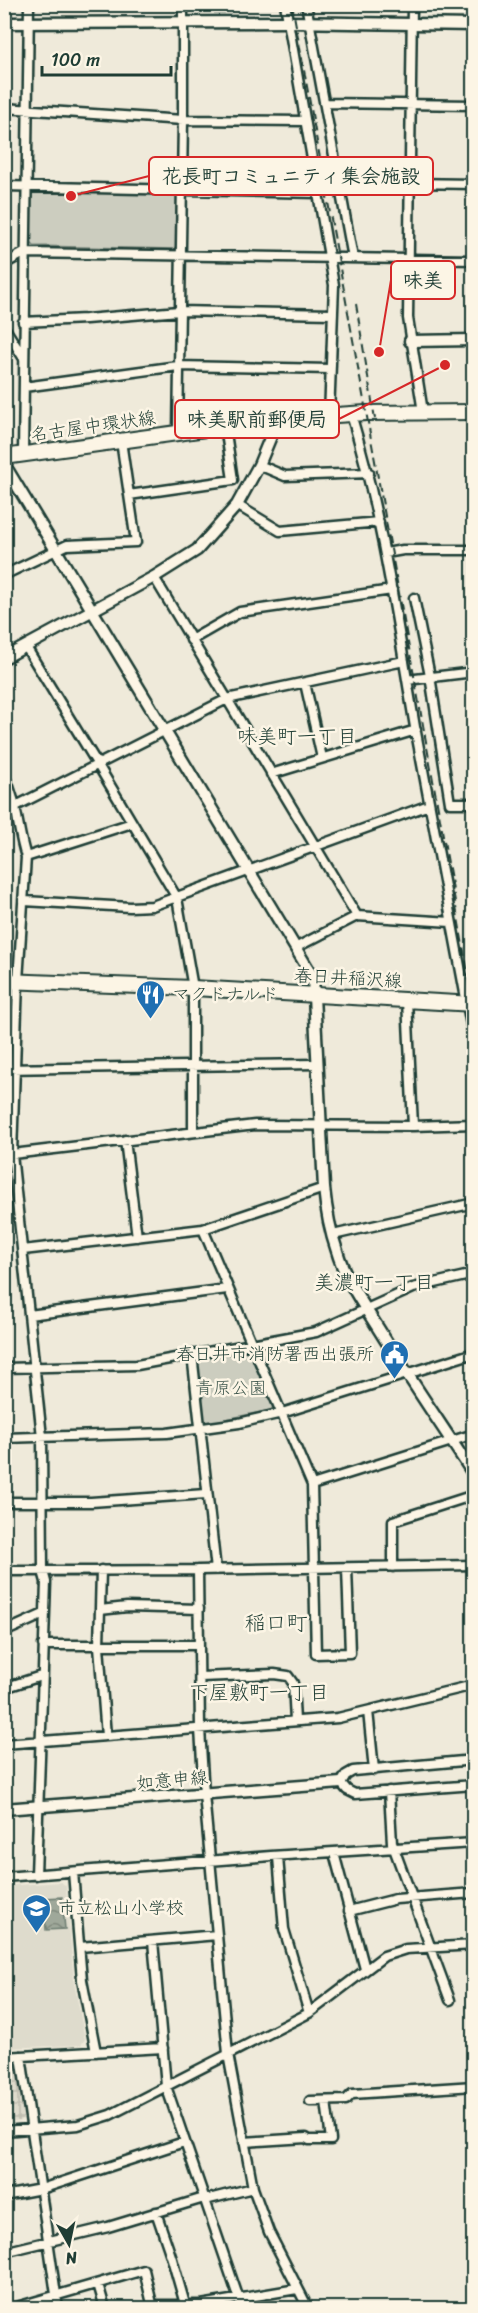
<svg xmlns="http://www.w3.org/2000/svg" width="478" height="2313" font-family="Sriracha,'Klee One',sans-serif">
<defs>
<pattern id="industrial-grid" width="8" height="8" patternUnits="userSpaceOnUse" patternTransform="scale(1.5)"><rect width="8" height="8" fill="#dedbcc"/><path d="M0 4h8M4 0v8" fill="none" stroke="#bebdb0"/></pattern>
<pattern id="water-waves" width="16" height="10" patternUnits="userSpaceOnUse" patternTransform="scale(1.5)"><rect width="16" height="10" fill="#9fa89a"/><path d="M0 5q4-4 8 0t8 0" fill="none" stroke="#818a7e"/></pattern>
</defs>
<rect width="100%" height="100%" fill="#efeada"/>
<filter id="ink" filterUnits="userSpaceOnUse"><feTurbulence type="fractalNoise" baseFrequency=".0167" numOctaves="2"/><feDisplacementMap in="SourceGraphic" scale="12" xChannelSelector="R" yChannelSelector="G"/><feConvolveMatrix kernelMatrix="1 2 1 2 8 2 1 2 1" color-interpolation-filters="sRGB"/></filter>
<g filter="url(#ink)">
<path fill="#dedbcc" d="M61,1882l5,4 8,96 11,57 -4,6 -76,3 -1,-162z"/>
<path fill="url(#industrial-grid)" d="M5,2061h8l4,5 7,51 -4,4 -15,1z"/>
<path fill="#cccdbf" stroke="#76857a" stroke-width="1.5" d="M34,190l140,4 3,3 -1,49 -2,3 -140,-3 -3,-3v-51z
M245,1349l4,1 24,57 -2,3 -64,13 -4,-2 -6,-61 2,-3z"/>
<path fill="url(#water-waves)" stroke="#6c7d71" stroke-width="1.5" d="M62,1897l3,32 -19,1 -2,-32z"/>
<g fill="none" stroke-linecap="round" stroke-linejoin="round">
<defs>
<path id="minor" d="M285,4l49,281 -5,131
M306,4l47,254
M412,4l-4,314 15,94
M324,103l150,2
M4,108l179,12 122,1
M409,183l65,1
M4,186l314,7
M4,264l20,-11 450,7
M23,322l63,-3 93,-8 153,3
M4,327l19,30
M24,387l154,-21 152,3
M351,414c31,103 46,208 64,313 19,105 40,209 59,314
M178,432l5,-312v-116
M23,454l6,-450
M259,465l26,11 84,-3
M129,495l104,-15 -8,-54
M237,505l43,26 99,-9
M386,553l17,-3h71
M4,575l63,-30 69,-3 -15,-101
M154,577l203,339 94,6
M414,598l16,78 20,127h24
M191,640l49,-28 152,-22
M26,647l72,118 79,133 16,90v143
M407,680l67,-8
M305,683l17,75
M271,774l145,-44
M4,775c14,28 13,54 22,82l-8,124 -6,173 30,283 1,134 3,11 -10,293
M4,808l12,-2 211,-107 177,-38
M26,857l106,-34
M24,901l106,6 22,-1 277,-101
M297,947l60,-31
M407,1000l6,126
M4,1069l313,-5
M125,1140l12,97
M4,1155l251,-30 158,1 61,-2
M203,1229l109,256 4,169 34,-1 -3,-85
M333,1235l141,-32
M23,1250l180,-21 121,-41
M29,1315l198,-26
M192,1354l24,216
M4,1368l133,-3 179,-33 97,-44 61,-14
M4,1438l163,-5 72,-10 43,-10 192,-60
M312,1485l162,-51
M4,1502h87l115,-8
M393,1567v-46l81,-26
M101,1570l-2,76 7,90
M198,1570l2,159 4,65 24,260 25,134 16,44 39,76
M4,1571l194,-1 276,-5
M100,1610l27,-3 72,2
M4,1632l40,-18
M43,1645h156
M200,1677l74,-3 14,2 5,7 2,38
M4,1688l37,-12
M368,1711l6,59
M4,1744l334,-26 136,-33
M474,1760l-121,11 -7,4 -5,8 6,7 8,4 119,-9
M389,1791l3,52 58,157
M334,1853l31,116
M278,1857l6,72 25,84
M73,1872l9,108 14,72
M4,1877l267,-21 203,-13
M349,1911l47,-12 78,-6
M153,1941l13,145 76,222
M80,1947l137,-12
M21,2056l37,252
M4,2057l159,-9
M310,2101l36,-1 6,-6 122,-8
M4,2131l74,-6 32,-10 199,-102 75,-57 22,-7 68,-4
M244,2142l62,-4 3,2h22l-5,-39
M4,2196l37,-7 143,-47
M205,2200l48,-12
M156,2212l16,47 13,45
M4,2252l104,-25 96,-29
M98,2284l7,24
M152,2305h49l96,-16
M13,2308l131,-38 9,38"/>
<path id="tertiary" d="M4,23l284,-1 186,3
M410,341l64,-1
M4,464l309,513 11,211c2,21 6,43 13,63 8,28 26,53 41,77 31,50 64,98 96,147
M4,658l150,-81 43,-27 40,-45 22,-40 19,-46
M4,1809l337,-26"/>
<path id="primary" d="M4,457l274,-38 88,-6 108,-1
M4,981l189,7 281,16"/>
</defs>
<use href="#minor" stroke="#1f3d34" stroke-width="13"/>
<use href="#tertiary" stroke="#1f3d34" stroke-width="15"/>
<use href="#primary" stroke="#1f3d34" stroke-width="18"/>
<use href="#minor" stroke="#fcf5e5" stroke-width="8"/>
<use href="#tertiary" stroke="#fcf5e5" stroke-width="10"/>
<use href="#primary" stroke="#fcf5e5" stroke-width="14"/>
<path stroke="#1f3d34" stroke-width="2" stroke-dasharray="9 4.5" stroke-linecap="butt" d="M292,4l182,1002
M356,304l19,115"/>
</g>
</g>
<defs>
<symbol id="restaurant-pin" viewBox="-11 -11 22 30"><path d="M0 17L-7.5 6A9.5 9.5 0 1 1 7.5 6Z" fill="#1f6fb2" stroke="#fcf5e5"/><path d="M-5-6h1v4h1v-4h1v4h1v-4h1v5L-1.5 .5V6h-2V.5L-5-1ZM5-6V6H3V1.5H1.5Q1.5-4 5-6Z" fill="#fff"/></symbol>
<symbol id="civic-pin" viewBox="-11 -11 22 30"><path d="M0 17L-7.5 6A9.5 9.5 0 1 1 7.5 6Z" fill="#1f6fb2" stroke="#fcf5e5"/><path d="M-.6-6.5H3V-4.5H.6V-3L4-1V1h2V6H-6V1h2V-1L-.6-3ZM-1.2 2.5V6h2.4V2.5Z" fill="#fff"/></symbol>
<symbol id="school-pin" viewBox="-11 -11 22 30"><path d="M0 17L-7.5 6A9.5 9.5 0 1 1 7.5 6Z" fill="#1f6fb2" stroke="#fcf5e5"/><path d="M0-5L7-2L0 1L-7-2ZM-4 1L0 2.5L4 1V4Q0 6-4 4Z" fill="#fff"/></symbol>
</defs>
<g fill-rule="evenodd">
<use href="#restaurant-pin" x="134" y="978" width="33" height="45"/>
<use href="#civic-pin" x="378" y="1338" width="33" height="45"/>
<use href="#school-pin" x="20" y="1892" width="33" height="45"/>
</g>
<g text-anchor="middle" dominant-baseline="central" stroke-width="5" stroke-linejoin="round" paint-order="stroke">
<g font-size="18" fill="#1f3d34" stroke="#fcf5e5">
<text transform="translate(93 426) rotate(-8)">名古屋中環状線</text>
<text transform="translate(348 978) rotate(3)">春日井稲沢線</text>
<text transform="translate(172 1780) rotate(-5)">如意申線</text>
</g>
<g font-size="18" fill="#1f3d34" stroke="#fcf5e5" text-anchor="start">
<text x="172" y="994">マクドナルド</text>
<text x="374" y="1354" text-anchor="end">春日井市消防署西出張所</text>
<text x="58" y="1908">市立松山小学校</text>
</g>
<g font-size="18" fill="#425a50" stroke="#fcf5e5">
<text x="231" y="1388">青原公園</text>
</g>
<g font-size="20" fill="#1f3d34" stroke="#fcf5e5">
<text x="297" y="736">味美町一丁目</text>
<text x="374" y="1282">美濃町一丁目</text>
<text x="259" y="1692">下屋敷町一丁目</text>
</g>
<g font-size="21" fill="#1f3d34" stroke="#fcf5e5">
<text x="276" y="1623">稲口町</text>
</g>
</g>
<path fill="none" stroke="#d62828" stroke-width="2" d="M71 196L149 176M379 352L391 280M445 365L339 419"/>
<g fill="#d62828" stroke="#fcf5e5" stroke-width="2">
<circle cx="71" cy="196" r="6"/>
<circle cx="379" cy="352" r="6"/>
<circle cx="445" cy="365" r="6"/>
</g>
<g fill="#fcf5e5" stroke="#d62828" stroke-width="2">
<rect x="149" y="157" width="284" height="38" rx="6"/>
<rect x="391" y="261" width="64" height="38" rx="6"/>
<rect x="175" y="400" width="164" height="38" rx="6"/>
</g>
<g font-size="20" text-anchor="middle" font-weight="bold" fill="#1f3d34">
<text x="291" y="183">花長町コミュニティ集会施設</text>
<text x="423" y="287">味美</text>
<text x="257" y="426">味美駅前郵便局</text>
</g>
<rect width="478" height="2313" fill="none" stroke="#fcf5e5" stroke-width="24"/>
<rect x="12" y="12" width="454" height="2289" fill="none" stroke="#1f3d34" stroke-width="2" filter="url(#ink)"/>
<g transform="translate(69 2244) rotate(171)" stroke="#fcf5e5" stroke-width="4.5" paint-order="stroke">
<path d="M0-4.5L10 22L0 15L-10 22Z" fill="#1f3d34"/>
<text y="-9" font-size="16" font-weight="bold" text-anchor="middle" fill="#1f3d34">N</text>
</g>
<path d="M42 66v9h129v-9" fill="none" stroke="#1f3d34" stroke-width="3"/>
<text x="51" y="66" font-size="18" fill="#1f3d34" stroke="#fcf5e5" stroke-width="4.5" paint-order="stroke">100 m</text>
</svg>
